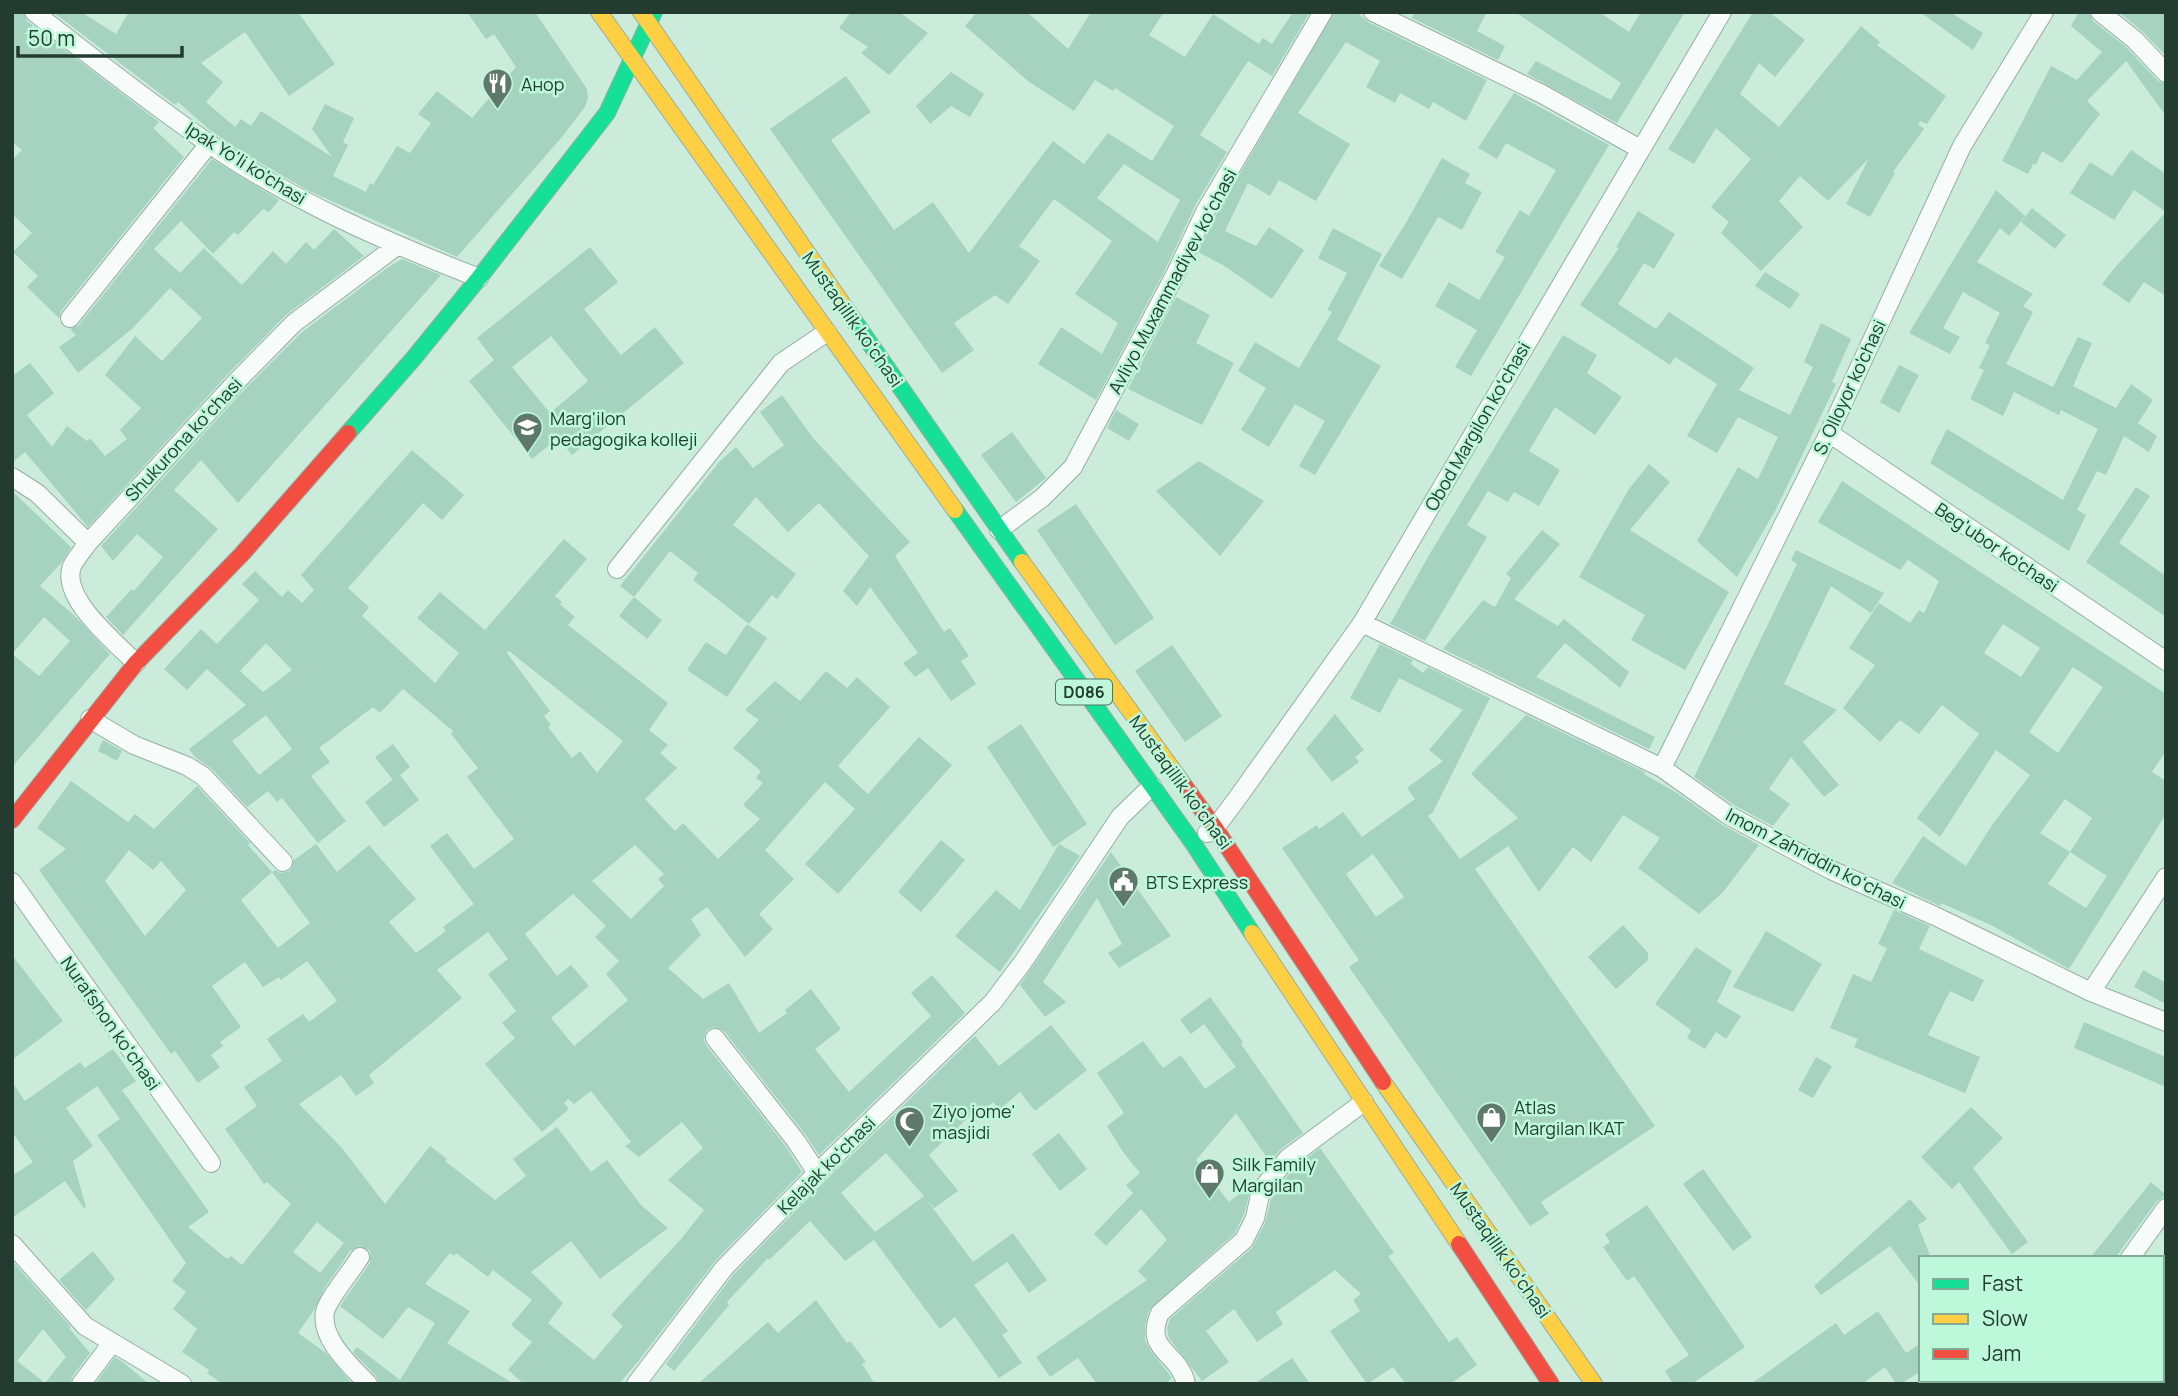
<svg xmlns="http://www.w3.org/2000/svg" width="2178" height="1396" font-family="Manrope,sans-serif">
<rect width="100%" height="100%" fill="#cbebdb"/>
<path fill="#a6d3c0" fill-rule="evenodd" d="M12,12h11l4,9 132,101 -6,6 31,29 -123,154 -2,7 -32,-31 11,-11 -25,-24 19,-19 -20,-19v-54l10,-10 -10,-8z
M53,12h28l35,22 13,-22h169l37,52 -46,32 -44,-64 -44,31 22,19 -17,20 29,25 6,-8 10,7 10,-15 71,46 -20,-28 13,-25 29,14 -11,24 5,3 -15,31 33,16 4,-9 3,2 24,-39 13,7 21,-30 -13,-9 19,-23 35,27 44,-51 -22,-33 -8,5 -19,-27h68l52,77 1,9 -3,9 -24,31 -104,119 -148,-66 -64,-37 -34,-23 -33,-29 -3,3 -4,-3z
M851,12h48l29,21 -39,42 -28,-22 7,-6 -29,-19z
M977,12h50l41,37 23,-37h73l-15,23 36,22 28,-43 46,30 4,-6 9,6 21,-32h17l-38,64 -24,-15 -48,74 27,17 -31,52 -31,66 -69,130 -58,-36 23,-37 41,27 16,-31 -43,-29 37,-53 -58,-42 -35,47 21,15 -32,43 -13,-9 -41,28 20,27 -32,23 -172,-244 76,-53 25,36 -40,28 63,90 39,-28 36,51 84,-112 31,23 24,-31 44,28 22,-35 -59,-38 -2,3 -18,-11 -21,31 -46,-30 -63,-55zM1124,164l56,36 -22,42 -61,-44z
M1334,12h22l12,10 119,58 -21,41 -33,-19 -4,7 -29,-16 -5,10 -29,-16 14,-26 -34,-19 -48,71 52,31 -34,57 -37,-21 -9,16 -22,-13 -23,48 31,15 13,-19 35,23 -32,49 -49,-34 -25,-13 18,-37z
M1415,12h72l-10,19 28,15 -7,14 -86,-42z
M1515,12h84l30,20 12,-20h44l-68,111 -90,-49 9,-13 75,39 10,-17z
M1753,12h16l36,28 -30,37 -16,-14 -19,31 39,33 82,-101 19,16 -3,3 69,51 -19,28 -7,-3 -2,3 6,5 -31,43 2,1 -25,44 -24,-13 23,-46 -41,43 -28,-25 -21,25 24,26 -42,44 -40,-38 8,-11 -18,-15 40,-48 -35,-31 -22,36 -26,-15z
M1920,12h30l33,21 -10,17z
M2079,12h10l4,9 34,27 31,33 8,3v32l-40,-55 -39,40 13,13 -38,49 -20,-12 -6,14 -3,-1 -5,10 -26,-13 49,-95 26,14 25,-28 -31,-26z
M2119,12h47v44l-23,-24z
M951,72l33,22 -14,23 -19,-11 -21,18 -14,-18z
M1514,93l95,52 -138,231 -16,-9 22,-37 -42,-24 14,-24 30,18 26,-43 -10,-5 25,-42 9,6 27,-46 -50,-27 -9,16 -19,-11z
M2131,150l35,24v38l-32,-22 -20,30 -44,-27 20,-31 22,14z
M1442,158l28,16 -5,9 17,9 -20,38 -24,-13 -36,62 -23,-13 28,-45z
M212,159l67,41 -10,12 -6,-3 -25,26 -4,-3 -21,22 -32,-33 -27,28 26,24 24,-25 38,37 31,-34 13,13 20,-22 8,8 20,-21 30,27 -78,59 -58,59 -140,153 -63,-75 -13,11v-87l18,-13 24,30 -27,22 25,32 15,-21 20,15 3,-3 15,18 22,-17 -7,-9 21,-22 -36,-33 30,-39 27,25 40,-43 -32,-30 -37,40 -55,45 -19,-26 17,-12 -6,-6 9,-4z
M1996,190l29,26 -16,20 -9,-8 -23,34 56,32 -10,12 10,6 -27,52 47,23 25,-50 14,6 -19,43 43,22 15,-24 22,16 -15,23 19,13 -8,16 -25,-16 -18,39 -9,-4 -20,39 9,5 -17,36 -139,-88 17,-34 116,71 35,-71 -37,-19 -2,5 -45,-23 -11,24 -33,-17 14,-29 -5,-2 11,-23 -5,-2 15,-30 -37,-21 -20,36 17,9 -10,17 -41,-21z
M2032,208l34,27 -11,14 -34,-27z
M1638,211l37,23 -21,35 -10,-6 -26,41 38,25 13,-17 85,56 -15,22 51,25 23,-48 -9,-5 17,-39 30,16 -19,43 4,2 -26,55 -34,70 -39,68 -40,-36 41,-74 20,12 20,-42 -40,-20 -21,36 -30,-17 30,-52 -42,-27 -5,8 -90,-60 39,-57 -3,-1z
M2166,212v84l-22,-14 -15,21 -27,-19 16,-20z
M1333,228l49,26 -45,86 44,26 -66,109 -16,-9 26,-45 -30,-17 -26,43 -28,-17 25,-42 -28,-17 17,-29 44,26 33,-56 -5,-2 20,-37 -29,-15z
M590,247l28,35 -34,27 19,24 18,22 34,-28 29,36 -112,92 -14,-17 -26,21 -63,-78 25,-21 -17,-22zM551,336l37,45 -38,32 -38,-46z
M402,259l39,16 -203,228 -37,-43 -27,30 44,39 -95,106 -17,-18 26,-28 2,2 29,-34 -26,-23 -24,27 -12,-15 143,-156 58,-58 85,-64z
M1765,272l35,22 -10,15 -35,-23z
M1176,297l34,18 -14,28 38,20 -32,62 -74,-36z
M1563,335l34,20 -10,18 35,24 -27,38 -40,-28 -26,44 31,19 -21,36 -25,-14 -6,10 -20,-11 -21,34 20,12 -62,104 -35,-17 42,-74z
M1899,365l20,10 -20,38 -19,-11z
M782,395l31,43 97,104 -15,14 49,76 6,-4 19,28 -8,5 15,23 -25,17 -23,-33 -13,9 -12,-14 15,-10 -48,-66 -13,19 -14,-15 26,-35 -50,-53 -31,29 -32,-35 -23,28 63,49 -19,25 -5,-4 -23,29 -56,-44 5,-7 -28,-22 -36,46 -14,-11 100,-125 16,-14 17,21 31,-23 -24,-33z
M1116,410l23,14 -10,17 -22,-13z
M1012,432l34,46 -30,24 -35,-47z
M412,450l52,45 -22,25 -19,-17 -75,85 21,19 -7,9 73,67 24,-30 -42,-35 23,-26 45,38 79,-91 23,20 -32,37 7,6 -2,2 15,13 -7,8 100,78 -19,27 19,15 -8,8 17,15 -32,31 30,32 8,-8 35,36 42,-40 -17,-14 20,-22 -7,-5 5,-7 -28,-23 26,-28 -14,-10 30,-29 25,20 26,-30 21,17 10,-11 33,30 -52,59 30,28 51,-57 33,28 -114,129 -33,-30 50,-55 -30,-27 -60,68 29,29 -35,35 14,15 -28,28 -38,-50 -16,12 10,16 -33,33 35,31 26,-16 30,50 28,-20 -2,-3 26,-21 30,40 -26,20 34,43 82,-76 -20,-23 21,-18 33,38 -146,142 -14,-21 -81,-103 -10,-4 -7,3 -3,9 2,6 81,103 15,24 -86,88 -76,99 -21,25h-95l-16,-14 24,-28 -21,-17 21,-25 -39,-30 -5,7 -32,-24 -2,3 -4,-3 -25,31 45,27 -23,32 67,41h-135l-3,-8 -23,-24 4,-5 43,33 35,-57 -27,-16 -25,32 -43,-33 30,-43v-12l-10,-5 -10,5 -24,35 -12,24 -16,23 28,20 26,31h-130l-15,-11 2,-3 -27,-18 15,-23 -24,-20 13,-17 -14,-11 14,-18 -89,-128 23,-16 -23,-33 -31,22 27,38 -20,15 13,46 -2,1 -19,-27 -53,37v-42l21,-14 -21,-30v-50l13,19 55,-39 5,6 28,-19 23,32 -14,9 87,122 -21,15 39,32 4,-3 11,9 49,-61 -24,-22 -3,2 -39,-55 32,-23 -13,-19 38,-26 -15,-22 36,-25 6,8 28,-21 -30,-40 -26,19 -2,-3 -16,10 -18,-25 -33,24 29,41 -21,15 3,4 -12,9 9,12 -22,16 -23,-32 -4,3 -132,-184 27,-21 -29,-21 34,-47 57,41 7,-8 19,15 43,-43 53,57 -2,2 24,27 3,-2 5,3 10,-2 4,-11 22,-16 21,28 32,-27 47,54 -27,23 27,31 30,-22 -3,-4 31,-23 -44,-58 17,-13 27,36 40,-30 -47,-62 11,-9 -27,-34 2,-3 -50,-42 -23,24 -7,-6 -54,41 11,14 -19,14 35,45 -28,22 -36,-45 -5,4 -9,-11 -21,16 -36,-39 -15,-10 -7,-9 57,-44 -39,-36 -20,21 -23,-21 37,-40 16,15 42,-44 -17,-16 13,-13 27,26 6,-7 14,13 12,-13 -13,-15zM266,643l26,27 -29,22 -23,-21zM509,651l114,90 -26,32 -17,-22 -8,7 -24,-31 3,-2 -7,-9 6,-5 -43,-58zM266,715l26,34 -33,26 -27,-34zM635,845l29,29 -6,5 6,7 -33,33 -39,-38zM129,850l24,20 8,-9 25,29 -41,46 -40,-55zM272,872l38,51 -32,25 -37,-48zM573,894l33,32 -11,11 24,24 -13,13 22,26 -54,46 -23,-28 38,-32 -18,-21 -14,11 -32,-42zM488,932l20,27 -20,15 28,37 -14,12 13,15 -30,26 57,68 27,-23 -5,-6 4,-4 6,5 17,-13 40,51 -6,4 14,11 43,-35 21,26 -35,32 36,30 -23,29 -70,76 12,11 -29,34 -46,-37 15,-20 -32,-31 40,-31 29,38 68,-51 -27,-23 -34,-45 -16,12 -34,-45 -44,32 13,17 -31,24 -50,-39 2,-2 -17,-13 -45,58 -43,-56 -43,-44 42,-29 15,21 18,-13 -5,-8 93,-77 -25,-28zM317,1222l27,21 -24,30 -27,-21z
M1199,461l65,40 -44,55 -64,-65z
M1649,464l21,18 -40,48 99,62 -44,78 -54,-30 14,-25 -66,-38 50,-88z
M1842,481l324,213v57l-14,21 14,9v33l-97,155 -78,-44 -50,-22 -1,3 -48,-23 31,-47 43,30 26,-41 38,-50 -34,-25 -56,87 -23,-19 62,-84 -37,-29 -23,29 -19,-14 -20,22 -37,-34 32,-43 -26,-17 30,-45 31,20 9,-13 5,3 15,-32 -31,-21 -8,10 -82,-48zM2003,624l37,24 -19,29 -37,-24zM2073,667l30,20 -45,66 -29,-21zM2065,799l27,19 -22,34 -30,-19zM2070,852l37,24 -21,32 -38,-24z
M2136,487l14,9 -31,47 47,33v41l-80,-55z
M12,491l59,56 -9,15 -22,24 36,31 34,37 -98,113zM44,617l26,24 -31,35 -27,-22z
M1076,504l78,114 -39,27 -78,-115z
M1542,530l18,14 -46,55 44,27 6,-7 65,53 -9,16 -55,-45 -29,34 119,60 -6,12 -206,-100 40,-49 12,7 16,-29 -5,-4z
M1796,550l88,43 -13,20 -40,-27 -47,98 53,26 -34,32 36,43 -15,12 -33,-40 -22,32 21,15 -17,22 -39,-21 -40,-28 103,-213 -6,-4z
M634,597l28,23 -15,19 -28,-23z
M747,624l20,14 -40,59 -40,-27 19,-28 20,13z
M1380,644l33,16 -2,4 12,9 5,-6 62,31 -57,114 -5,4 32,43 58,-41 -47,-44 55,-59 119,57 -1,2 33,19 44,31 38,21 -36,47 -24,22 -61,-46 22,-30 -37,-23 -32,47 -18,-15 -34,45 -31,-46 -33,23 180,257 -114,76 8,12 -19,12 -181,-259 10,-7 -77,-112 35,-23 2,4 24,-17 19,25 53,-38 -8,-11 36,-27 -14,-11 34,-40 -64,-32 -19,35 -30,-15zM1373,854l31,43 -28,20 -30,-43z
M1172,645l50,71 -37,26 -50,-71z
M1335,714l29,36 -9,7 4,5 -27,20 -26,-33z
M1021,724l66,100 -34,23 -66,-100z
M103,740l19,11 -5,10 -19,-10z
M393,744l17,23 -10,8 19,25 -35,27 -19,-25 31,-25 -3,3 -18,-23z
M941,840l24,20 -44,52 -23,-20z
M1059,844l21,12 -80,116 -45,-36 41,-46 24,20z
M1111,852l60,84 -52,32 -11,-15 14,-9 -25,-46 -54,84 23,20 -21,15 -25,-32z
M1894,910l36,16 -11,23 65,31 -11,22 -23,-11 -22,44 52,22 -15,36 -111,-46 4,-8 -28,-11 23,-54 18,8 16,-34 -9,-4z
M1623,925l25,28v7l-32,29 -28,-32z
M1766,931l56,33 -29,48 -60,-25z
M1696,947l36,24 -15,31 24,14 -15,23 -10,-7 -11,17 -18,-11 4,-8 -36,-26z
M12,955l51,66 -51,39z
M2143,970l23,13v21l-32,-17z
M1210,997l33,45 -2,2 62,89 -22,16 -11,13 -34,-49 -40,47 33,42 23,-18 -8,30 -9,19 -86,77 -4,15v15l5,10 22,28 -7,6h-68l-19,-26 -28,19 -14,-20 111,-77 -9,-9 29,-31 -26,-31 -35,37 -12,-12 39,-41 -7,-8 14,-12 -17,-21 -16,-26 17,-13 -27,-40 46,-32 20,27 18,-13 24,34 31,-22 -32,-43 -13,10 -11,-14z
M2084,1022l82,35v30l-92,-39z
M1051,1025l36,45 -52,41 -15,-19 -21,18 -6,-8 -16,13 -3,-3 -45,43 29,36 -24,17 -8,-9 47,63 40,-29 34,47 -18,13 -22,-31 -33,23 34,46 -6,4 20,28 -23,15 -44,-61 -15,12 -66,-89 -29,21 -35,-40 -41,39 -1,-2 -41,44 2,3 -55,66 -8,-7 67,-89 92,-94 150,-145 24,30zM886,1153l38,43 -49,36 -34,-39z
M1816,1057l16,9 -19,32 -15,-8z
M1971,1107l32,31 -30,30 55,74 -16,12 -53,-72 -7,7 -31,-32z
M1059,1133l28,36 -27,22 -28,-37z
M1320,1148l74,105 -6,3 61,86 8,-5 20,28 -27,19h-44l-13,-17 -26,17 -37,-53 30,-20 -7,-11 8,-6 -26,-24 -59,42 7,12 -26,18 -23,-33 -28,22 23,31 -27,19 -33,-43 -2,-10 3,-9 82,-71 13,-25 7,-28 24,-29z
M1703,1169l49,68 -19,14 -50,-67z
M2151,1182l15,13 -9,6 -42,57h-25z
M1910,1199l17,20 -9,6 13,33h-10v29l-31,-41 -69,49 -7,-9z
M1647,1205l98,142 -53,37h-19l-8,-13 24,-16 -55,-79 -7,5 -24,-34 7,-5 -5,-8z
M93,1251l22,28 -29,31 -27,-30z
M12,1261l59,66 -2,1 21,25 -18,24 -2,7h-58zM43,1329l23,28 -21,26 -28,-22z
M816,1300l31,43 3,-2 16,21 -4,2 13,20h-177l70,-62 10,11z
M1878,1311l28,42 15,-10v28l-20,13h-5l-11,-17 -23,17h-111l85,-61 8,12z
M115,1357l9,6 25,21h-54z
M1292,1358l18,26h-56z"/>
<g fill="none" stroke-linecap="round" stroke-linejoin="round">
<defs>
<path id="street" d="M34,12c57,45 115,90 174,131 82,57 178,99 271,135
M1373,12l169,82 98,55
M2100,12l35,28 31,33
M70,318l139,-174
M1829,433l337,228
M12,477l25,16 51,50
M999,530l43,-32 31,-31 102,-192 31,-65 117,-198
M617,569l164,-206 46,-31
M1362,623l300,145 66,47 103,55 104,46 156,76 75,30
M136,663c-20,-20 -76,-65 -64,-97 4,-8 11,-16 16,-23l148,-161 58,-59 104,-78
M90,719l44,26 53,21 16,10 80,86
M1662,768l167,-335 133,-287 82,-134
M1207,833l8,-5 21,-28 126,-177 360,-611
M12,882l199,281
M2091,992l75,-115
M715,1038l81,103 21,32
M12,1244l73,82 97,58
M360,1257c-7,12 -33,43 -35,55 -5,27 26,54 43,72
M2130,1258l36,-50
M81,1384l31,-41
M636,1384l88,-116 93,-95 176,-171 30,-40 97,-145 32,-31
M1186,1384c-7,-33 -43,-32 -26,-71l84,-73 11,-22 6,-28 27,-32 76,-56
M1942,1384l11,-4"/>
<path id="fast" d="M848,312l174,250
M348,433l65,-74 66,-81 128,-165 47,-101
M955,510l238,333 59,90"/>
<path id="slow" d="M599,12l356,498
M641,12l207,300
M1022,562l156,215
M1252,933l207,311
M1383,1082l211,302"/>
<path id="jam" d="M1178,777l37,51 168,254
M12,820l124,-157 106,-109 106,-121
M1459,1244l92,140"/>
</defs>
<use href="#street" stroke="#96aea2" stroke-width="20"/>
<use href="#fast" stroke="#96aea2" stroke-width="18"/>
<use href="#slow" stroke="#96aea2" stroke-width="18"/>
<use href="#jam" stroke="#96aea2" stroke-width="18"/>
<use href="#street" stroke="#f7fcfa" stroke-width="18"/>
<use href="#fast" stroke="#16e098" stroke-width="16"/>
<use href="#slow" stroke="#ffcf43" stroke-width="16"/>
<use href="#jam" stroke="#f24e42" stroke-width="16"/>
</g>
<defs>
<symbol id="restaurant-pin" viewBox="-11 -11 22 30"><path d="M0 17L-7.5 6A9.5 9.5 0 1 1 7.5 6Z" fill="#5e796c" stroke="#bef8db"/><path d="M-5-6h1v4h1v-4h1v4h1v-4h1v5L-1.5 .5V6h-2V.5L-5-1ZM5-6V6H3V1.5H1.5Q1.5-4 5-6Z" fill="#fff"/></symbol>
<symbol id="university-pin" viewBox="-11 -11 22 30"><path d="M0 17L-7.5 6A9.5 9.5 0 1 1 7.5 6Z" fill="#5e796c" stroke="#bef8db"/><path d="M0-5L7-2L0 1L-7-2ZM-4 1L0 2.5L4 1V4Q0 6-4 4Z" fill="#fff"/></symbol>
<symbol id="civic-pin" viewBox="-11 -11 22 30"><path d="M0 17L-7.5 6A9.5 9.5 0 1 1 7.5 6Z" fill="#5e796c" stroke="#bef8db"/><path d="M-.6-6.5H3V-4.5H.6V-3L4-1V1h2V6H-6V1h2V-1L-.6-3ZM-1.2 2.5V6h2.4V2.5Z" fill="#fff"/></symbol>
<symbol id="shop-pin" viewBox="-11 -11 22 30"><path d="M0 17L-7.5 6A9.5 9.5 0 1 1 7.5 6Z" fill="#5e796c" stroke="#bef8db"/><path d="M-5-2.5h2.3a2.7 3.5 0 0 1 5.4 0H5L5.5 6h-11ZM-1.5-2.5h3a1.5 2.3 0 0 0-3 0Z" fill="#fff"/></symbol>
<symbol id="mosque-pin" viewBox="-11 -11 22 30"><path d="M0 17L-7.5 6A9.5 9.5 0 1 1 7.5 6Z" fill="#5e796c" stroke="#bef8db"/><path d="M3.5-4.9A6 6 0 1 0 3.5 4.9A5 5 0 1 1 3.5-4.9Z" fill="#fff"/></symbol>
</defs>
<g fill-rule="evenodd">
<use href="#restaurant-pin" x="480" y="66" width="35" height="47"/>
<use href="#university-pin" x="510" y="410" width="35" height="47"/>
<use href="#civic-pin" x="1106" y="864" width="35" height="47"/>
<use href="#shop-pin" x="1474" y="1100" width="35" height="47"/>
<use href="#mosque-pin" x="892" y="1104" width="35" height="47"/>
<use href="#shop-pin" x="1192" y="1156" width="35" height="47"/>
</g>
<g text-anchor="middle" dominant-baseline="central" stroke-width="5" stroke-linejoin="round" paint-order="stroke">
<rect fill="#bef8db" stroke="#527463" stroke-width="2" x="1056" y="679.5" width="56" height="25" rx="5"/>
<g font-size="16" font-weight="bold" fill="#243b30">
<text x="1084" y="692">D086</text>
</g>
<g font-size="18" fill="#243b30" stroke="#bef8db" text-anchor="start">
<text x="521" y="84">Анор</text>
<text x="550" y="418">Marg'ilon<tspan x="550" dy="21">pedagogika kolleji</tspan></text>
<text x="1146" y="882">BTS Express</text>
<text x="1514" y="1107">Atlas<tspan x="1514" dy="21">Margilan IKAT</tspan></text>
<text x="932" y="1111">Ziyo jome'<tspan x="932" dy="21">masjidi</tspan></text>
<text x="1232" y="1164">Silk Family<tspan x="1232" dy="21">Margilan</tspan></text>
</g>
<g font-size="18" fill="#243b30" stroke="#bef8db">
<text transform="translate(246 163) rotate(32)">Ipak Yo'li ko'chasi</text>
<text transform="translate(1172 281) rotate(-62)">Avliyo Muxammadiyev koʻchasi</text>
<text transform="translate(853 319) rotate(55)">Mustaqillik koʻchasi</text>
<text transform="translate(1849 387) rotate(-65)">S. Olloyor ko'chasi</text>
<text transform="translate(1477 426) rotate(-60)">Obod Margilon koʻchasi</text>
<text transform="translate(183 439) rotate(-47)">Shukurona koʻchasi</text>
<text transform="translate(1997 547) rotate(34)">Beg'ubor ko'chasi</text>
<text transform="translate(1181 782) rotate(54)">Mustaqillik koʻchasi</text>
<text transform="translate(1816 858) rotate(27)">Imom Zahriddin koʻchasi</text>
<text transform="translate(111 1023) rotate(55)">Nurafshon koʻchasi</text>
<text transform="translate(826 1165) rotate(-45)">Kelajak koʻchasi</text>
<text transform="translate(1501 1250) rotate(55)">Mustaqillik koʻchasi</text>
</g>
</g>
<rect width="2178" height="1396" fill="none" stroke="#243b30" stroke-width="28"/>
<rect x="1919" y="1256" width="245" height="126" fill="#bef8db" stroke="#80ac97" stroke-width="2"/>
<rect x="1933" y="1279" width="35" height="10" fill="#16e098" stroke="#80ac97" stroke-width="2"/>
<text x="1982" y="1291" font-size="21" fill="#243b30">Fast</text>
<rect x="1933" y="1314" width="35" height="10" fill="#ffcf43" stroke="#80ac97" stroke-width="2"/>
<text x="1982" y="1326" font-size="21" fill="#243b30">Slow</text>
<rect x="1933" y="1349" width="35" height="10" fill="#f24e42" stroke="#80ac97" stroke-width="2"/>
<text x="1982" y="1361" font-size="21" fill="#243b30">Jam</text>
<path d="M18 46v10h164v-10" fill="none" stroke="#243b30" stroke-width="3.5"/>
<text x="28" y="46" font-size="21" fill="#243b30" stroke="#bef8db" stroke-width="5" paint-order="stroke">50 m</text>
</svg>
